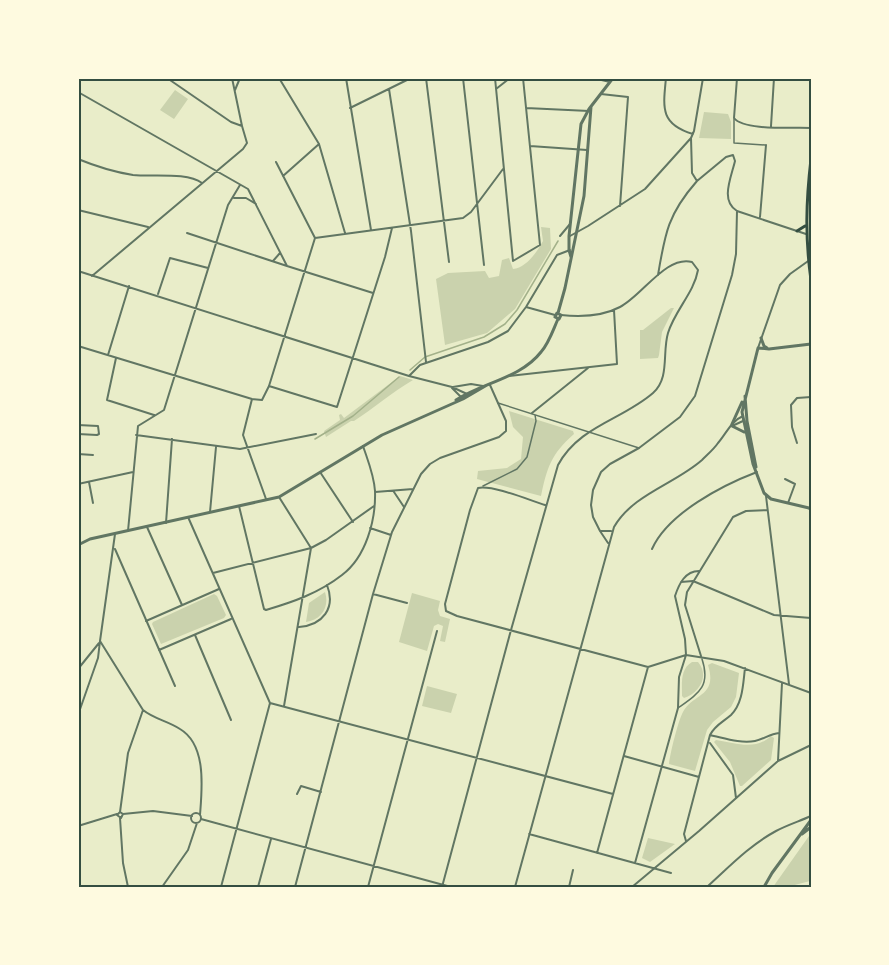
<svg xmlns="http://www.w3.org/2000/svg" width="889" height="965" font-family="Signika,sans-serif">
<rect width="100%" height="100%" fill="#e9edc9"/>
<path fill="#cad2ad" d="M175,90l13,9 -14,20 -14,-9z
M704,112l24,2 3,8v17l-32,-1z
M541,227l9,1 1,21 -36,60 -28,24 -42,12 -9,-66 12,-6 37,-2 4,7 10,-2 3,-16 7,-2 4,11c13,-1 24,-17 30,-28z
M671,308h3l-12,24 -3,23 -1,3 -18,1v-29h3z
M400,376l13,4c-22,13 -39,28 -59,41h-3l-25,16 -2,-6 16,-11 -1,-5 2,-1 3,4z
M509,411l64,20 1,3c-23,20 -27,34 -33,62l-64,-17 1,-8 29,-3 14,-9 2,-22 -10,-10z
M325,592c5,15 -4,28 -19,30l3,-19z
M412,593l28,8 -2,9 2,6 10,3 -5,23 -5,-1 3,-15 -5,-2 -4,2 -7,25 -28,-9z
M214,594l3,2 9,19 -2,3 -63,26 -9,-20 1,-2z
M692,662h6c12,14 1,31 -14,36l-2,-2c0,-13 -2,-27 10,-34z
M712,663l27,10 -3,24 -5,10 -18,15 -6,8 -12,41 -26,-7c1,-10 9,-43 14,-52 10,-19 35,-15 25,-47z
M427,686l30,8 -6,19 -29,-7z
M771,736l3,2 -3,22 -29,26h-2l-10,-24 -16,-20 2,-2c20,3 39,11 55,-4z
M809,836l1,45 -23,6h-14z
M648,838l27,6 -25,18 -8,-4z"/>
<g fill="none" stroke-linecap="round" stroke-linejoin="round">
<path stroke="#a3b18a" stroke-width="1.5" d="M410,370l15,-13 59,-20 21,-13 12,-14 41,-69
M315,439l38,-23 46,-39"/>
<path stroke="#617663" stroke-width="1.5" d="M734,119v24l31,2
M498,403l141,45
M483,486l34,-17 10,-12 9,-36 -1,-6
M678,708c21,-15 33,-22 24,-49"/>
<path stroke="#617663" stroke-width="2" d="M232,78l10,48
M279,78l40,66 26,89
M346,78l25,152
M426,78l23,184
M463,78l21,187
M495,78l18,183 27,-16 -17,-167
M593,78l17,4
M666,78c-3,30 -6,46 27,56
M737,78l-3,40c10,13 60,9 77,10
M389,89l22,142 15,131
M496,89l14,-11
M235,90l5,-12
M78,92l170,97 39,77
M601,94l27,3 -8,109
M350,108l61,-30
M526,108l63,3
M771,126l3,-48
M530,146l57,4
M78,159c17,7 36,13 55,16 20,2 54,-3 69,8
M276,162l39,76
M283,176l36,-32
M697,181l29,-24 7,-2 2,6c-4,17 -15,40 2,50l69,23
M234,198h12l10,6
M78,210l70,17
M760,217l6,-72
M187,233l100,33 86,27
M560,236l10,-12
M570,236l18,-10 57,-37 46,-51 3,-7 9,-53
M315,238l148,-20 8,-6 32,-43
M273,261l7,-8
M78,271l331,105 43,11 15,7
M658,275c7,-42 10,-61 39,-94l-5,-8 -1,-35
M92,276l151,-127 4,-6 -5,-17 -11,-4 -64,-44
M158,294l12,-36 38,10
M526,307l29,8
M78,346l174,53 10,1 7,-14 46,-148
M758,348l22,-63 10,-11 21,-15
M108,355l21,-69
M116,358l-9,42 47,15
M409,376l11,-11 68,-23 20,-11 18,-24 31,-52 13,-5
M509,376l108,-12 -3,-54
M269,386l68,21 48,-150 7,-29
M453,387l18,-3 12,2
M452,388l9,9
M252,399l-9,36 23,64
M532,413l56,-45
M78,425l20,1 1,8 -2,1 -19,-1
M732,426l11,-5
M136,435l104,14 76,-15
M797,443l-5,-16 -1,-22 6,-7 14,-1
M78,454l15,1
M320,472l33,50
M785,479l10,5 -7,19
M89,482l4,21
M78,484l55,-12
M375,492l38,-3
M394,492l10,15
M766,496l23,188
M279,497l32,51 -27,158
M545,505c-16,-5 -52,-20 -67,-17l-8,22 -25,94 1,7 11,5 191,51 38,-12 38,6 87,32
M239,506l25,103 2,1c27,-8 53,-17 76,-35 24,-18 34,-55 33,-84 -1,-16 -7,-30 -12,-45
M210,512l6,-65
M188,517l82,186
M166,523l6,-84
M147,527l35,78
M370,528l21,7
M128,531l10,-105 26,-16 64,-205 12,-20
M600,531l-7,-14 -2,-12 2,-15 8,-18 9,-8 29,-16 41,-31 15,-21 37,-121 4,-21 1,-43
M115,534l-15,107 43,69c11,9 25,11 37,19 27,16 22,60 20,86
M608,543l-8,-12h11
M115,549l60,137
M652,549c16,-36 71,-64 105,-77
M213,573l98,-25 15,-8 48,-34
M681,582l12,-1 81,34 37,3
M373,594l34,9
M146,621l73,-32
M299,627c24,-2 37,-19 28,-42
M195,635l36,85
M159,650l72,-31
M701,656l-16,-51 2,-13 46,-75 13,-6 21,-1
M78,669l21,-26
M270,703l343,91
M78,715l20,-57 2,-17
M710,735c14,3 31,9 45,6 9,-2 15,-7 24,-8
M710,743l23,32 3,23
M624,756l75,21
M778,761l4,-78
M297,794l4,-8 20,6
M120,812l8,-59 15,-43
M120,812l3,2 -2,4 -4,-3z
M191 818a5 5 0 1 1 10 0a5 5 0 1 1-10 0Z
M123,814l30,-3 39,5
M120,818l3,45 5,24
M201,819l250,68
M78,826l39,-12
M529,834l142,39
M686,841l-2,-7 26,-99c5,-10 13,-13 21,-20 12,-12 12,-31 14,-47
M597,853l51,-186
M635,863l43,-155 1,-31 7,-22 -1,-16 -10,-43c4,-12 10,-25 24,-25
M162,887l26,-37 9,-27
M221,887l49,-184
M258,887l13,-48
M295,887l78,-293 19,-62 29,-58 9,-10 10,-6 59,-21 7,-6v-10l-16,-36
M368,887l69,-256
M442,887l69,-257 47,-165c21,-39 64,-45 95,-72 17,-15 9,-40 15,-60 7,-23 26,-40 30,-63l-6,-8c-26,-7 -50,34 -72,45 -17,9 -40,10 -59,8
M515,887l99,-360c19,-33 61,-43 88,-67 6,-6 12,-11 16,-17 8,-9 13,-22 25,-27
M569,887l4,-17
M632,887l67,-56 79,-70 33,-16
M707,887c22,-20 43,-42 69,-56 11,-6 24,-10 35,-15"/>
<path stroke="#617663" stroke-width="3" d="M571,257l-2,-7v-14l12,-112 8,-15 24,-31
M557,313l4,2 -2,4 -4,-2z
M558,313l7,-25 19,-92 7,-89
M761,338l3,8 3,2
M811,344l-42,5 -11,-1 -16,64 11,52 11,29 7,6 38,9 2,2
M745,396l2,25 9,46
M456,400c26,-17 65,-22 85,-48 8,-9 12,-22 17,-33
M732,424l10,-22
M732,426l12,6
M78,545l12,-6 189,-42 103,-62 81,-36 24,-14
M802,834l9,-7
M764,887l8,-14 39,-53"/>
<path stroke="#344e41" stroke-width="3" d="M811,159c-5,43 -6,78 0,121
M797,231l8,-5"/>
</g>
<rect width="889" height="965" fill="none" stroke="#fefae0" stroke-width="159"/>
<rect x="80" y="80" width="730" height="806" fill="none" stroke="#344e41" stroke-width="2"/>
</svg>
